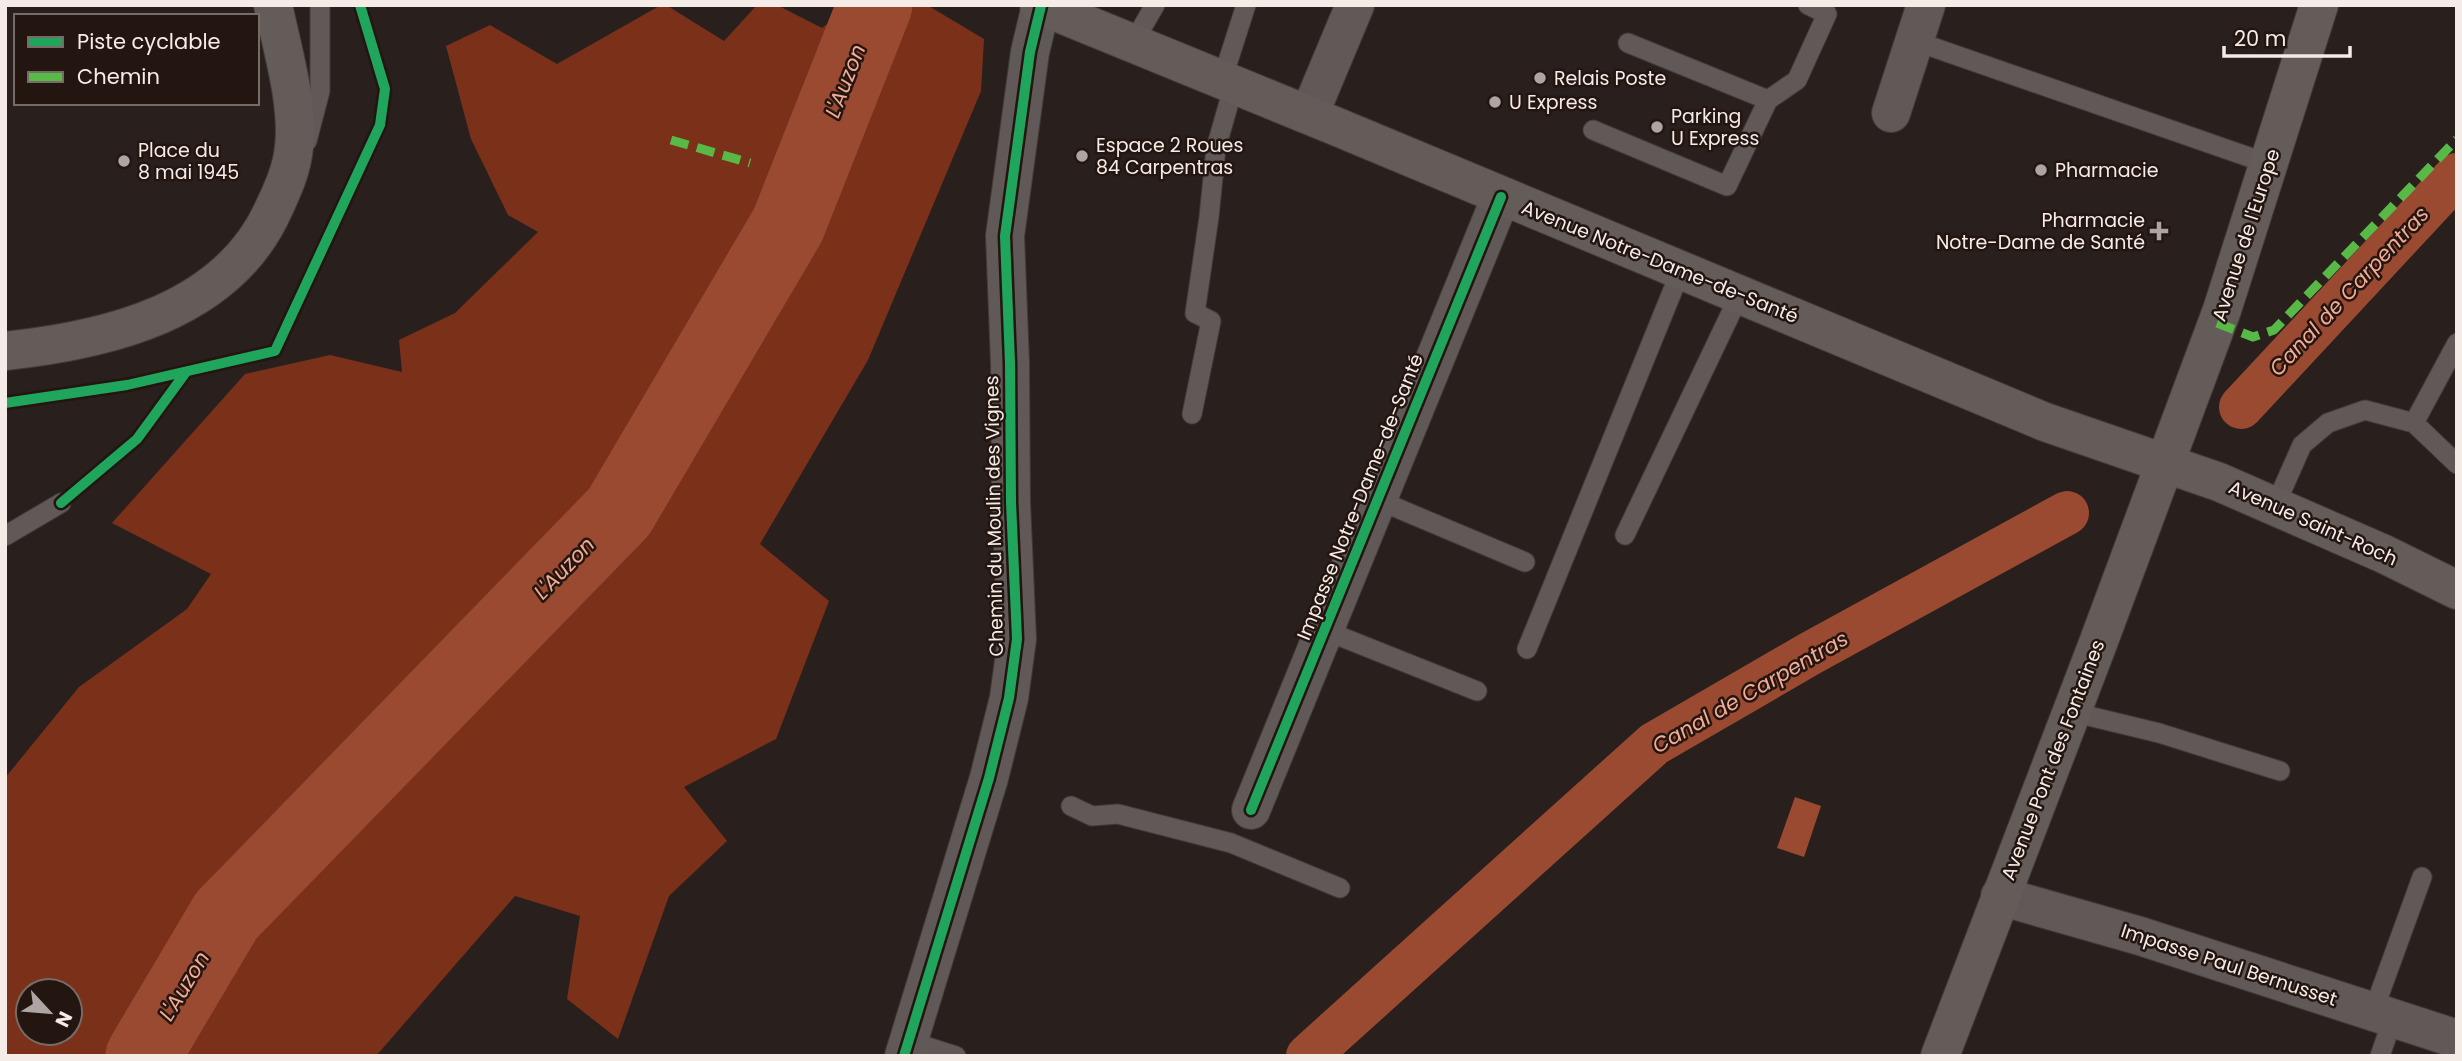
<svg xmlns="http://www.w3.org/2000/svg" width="2462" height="1061" font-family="Poppins,sans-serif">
<rect width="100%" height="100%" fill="#29201e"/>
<path fill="#7b301a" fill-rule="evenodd" d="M661,5h5l58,36 33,-36h20l45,23 29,-23h76l57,34 -3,52 -113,269 -108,184 69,57 -53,138 -92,48 43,54 -58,55 -51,143 -51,-40 13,-83 -65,-20 -139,160h-371v-278l74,-91 108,-78 24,-35 -99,-51 133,-149 85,-19 72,17 -3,-32 56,-27 83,-81 -30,-17 -37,-76 -25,-93 44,-21 67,39zM28,991h42v42h-42z"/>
<path fill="#9b4a32" d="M1795,797l26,9 -17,51 -27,-9z"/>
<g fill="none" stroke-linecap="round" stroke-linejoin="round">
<path stroke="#9b4a32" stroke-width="44" d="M2241,407l216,-232
M1308,1056l346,-312 157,-91 256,-140"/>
<path stroke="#9b4a32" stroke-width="75" d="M143,1056l83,-140 393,-404 169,-287 87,-220"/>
<defs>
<path id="service" d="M1915,41l354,123
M1133,43l22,-38
M1628,43l140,57
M1222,80l24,-75
M1593,130l134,56 41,-86 29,-20 30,-66 -19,-9
M307,141l13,-50v-86
M1192,414l19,-93 -16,-8 14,-96 7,-69 18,-63
M2414,423l43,41
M1378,500l147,62
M2275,506l27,-61 26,-22 37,-13 49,13 43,-80
M1625,535l115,-241
M5,536l56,-33
M1324,630l153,61
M1527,649l154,-379
M2072,712l87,21 121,38
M1071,806l21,10 26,-2 113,29 109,45
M2373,1012l49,-135
M909,1041l47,15
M2380,1056l13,-38"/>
<path id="minor" d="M1891,113l35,-108
M1309,115l46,-110
M1251,810l250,-613
M2000,896l140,40 317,103
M904,1056l85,-278 20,-80 8,-59 -6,-137 -1,-139 -5,-127 25,-184 11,-46"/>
<path id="secondary" d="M1039,5l296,121 710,296 174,60 165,72 73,36
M5,351c103,-11 223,-39 269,-143 9,-19 18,-39 20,-61 5,-43 -12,-99 -21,-142
M1940,1056l157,-410 125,-336 97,-305"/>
</defs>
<use href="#service" stroke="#423b39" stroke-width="21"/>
<use href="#minor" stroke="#423b39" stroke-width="40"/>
<use href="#secondary" stroke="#423b39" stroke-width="40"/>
<use href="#service" stroke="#605957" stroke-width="19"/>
<use href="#minor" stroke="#605957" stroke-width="38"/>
<use href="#secondary" stroke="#645c58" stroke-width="38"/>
<path stroke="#58b947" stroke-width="9" stroke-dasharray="18 9" stroke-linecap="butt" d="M671,140l79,23
M2217,323l36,14 21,-7 183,-191"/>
<defs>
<path id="cycleway" d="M5,403l122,-18 148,-34 105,-226 5,-36 -25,-84
M61,503l76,-64 49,-67
M1251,810l250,-613
M904,1056l85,-278 20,-80 8,-59 -6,-137 -1,-139 -5,-127 25,-184 11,-46"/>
</defs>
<use href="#cycleway" stroke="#231510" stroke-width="15"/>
<use href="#cycleway" stroke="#20a55d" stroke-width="10"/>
</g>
<g fill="#aea4a1" stroke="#231510" stroke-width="2.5">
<circle cx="1540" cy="78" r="7"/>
<circle cx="1495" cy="102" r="7"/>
<circle cx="1657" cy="127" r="7"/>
<circle cx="1082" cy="156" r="7"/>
<circle cx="124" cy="161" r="7"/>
<circle cx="2041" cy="170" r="7"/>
<path d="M2155.5 220.5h7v7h7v7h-7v7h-7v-7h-7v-7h7z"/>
</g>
<g text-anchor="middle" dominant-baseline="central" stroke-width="5" stroke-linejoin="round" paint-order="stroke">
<g font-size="19" fill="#f5ebe7" stroke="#231510" text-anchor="start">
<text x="1554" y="78">Relais Poste</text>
<text x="1509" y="102">U Express</text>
<text x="1671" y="116">Parking<tspan x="1671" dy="22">U Express</tspan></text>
<text x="1096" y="145">Espace 2 Roues<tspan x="1096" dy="22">84 Carpentras</tspan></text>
<text x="138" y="150">Place du<tspan x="138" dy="22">8 mai 1945</tspan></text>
<text x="2055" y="170">Pharmacie</text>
<text x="2145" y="220" text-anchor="end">Pharmacie<tspan x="2145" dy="22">Notre-Dame de Santé</tspan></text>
</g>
<g font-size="19" fill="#f5ebe7" stroke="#231510">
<text transform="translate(2246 235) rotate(-72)">Avenue de l'Europe</text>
<text transform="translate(1660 262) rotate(22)">Avenue Notre-Dame-de-Santé</text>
<text transform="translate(1360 497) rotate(-68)">Impasse Notre-Dame-de-Santé</text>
<text transform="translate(994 516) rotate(-91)">Chemin du Moulin des Vignes</text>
<text transform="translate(2313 523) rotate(24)">Avenue Saint-Roch</text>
<text transform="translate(2053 760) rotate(-69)">Avenue Pont des Fontaines</text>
<text transform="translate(2229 965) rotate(18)">Impasse Paul Bernusset</text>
</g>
<g font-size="21" font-style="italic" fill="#f3ab95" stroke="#231510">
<text transform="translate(845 81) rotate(-69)">L'Auzon</text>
<text transform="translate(2349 291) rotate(-47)">Canal de Carpentras</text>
<text transform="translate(564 568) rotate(-46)">L'Auzon</text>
<text transform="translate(1750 692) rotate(-30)">Canal de Carpentras</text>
<text transform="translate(184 986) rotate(-59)">L'Auzon</text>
</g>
</g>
<rect width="2462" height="1061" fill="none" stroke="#f5ebe7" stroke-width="14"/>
<rect x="14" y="14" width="245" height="91" fill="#231510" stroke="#776b66" stroke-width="2"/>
<rect x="28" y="37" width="35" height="10" fill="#20a55d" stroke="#776b66" stroke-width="2"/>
<text x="77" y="49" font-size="21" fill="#f5ebe7">Piste cyclable</text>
<rect x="28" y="72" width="35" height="10" fill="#58b947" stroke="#776b66" stroke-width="2"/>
<text x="77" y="84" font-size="21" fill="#f5ebe7">Chemin</text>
<g transform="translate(49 1012) rotate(116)"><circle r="33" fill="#231510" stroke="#776b66" stroke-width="2"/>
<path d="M0-5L12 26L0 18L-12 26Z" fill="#aea4a1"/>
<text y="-10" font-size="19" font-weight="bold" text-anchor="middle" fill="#f5ebe7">N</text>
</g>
<path d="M2224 46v10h126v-10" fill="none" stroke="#f5ebe7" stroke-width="3.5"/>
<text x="2234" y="46" font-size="21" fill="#f5ebe7" stroke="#231510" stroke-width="5" paint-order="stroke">20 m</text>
</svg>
